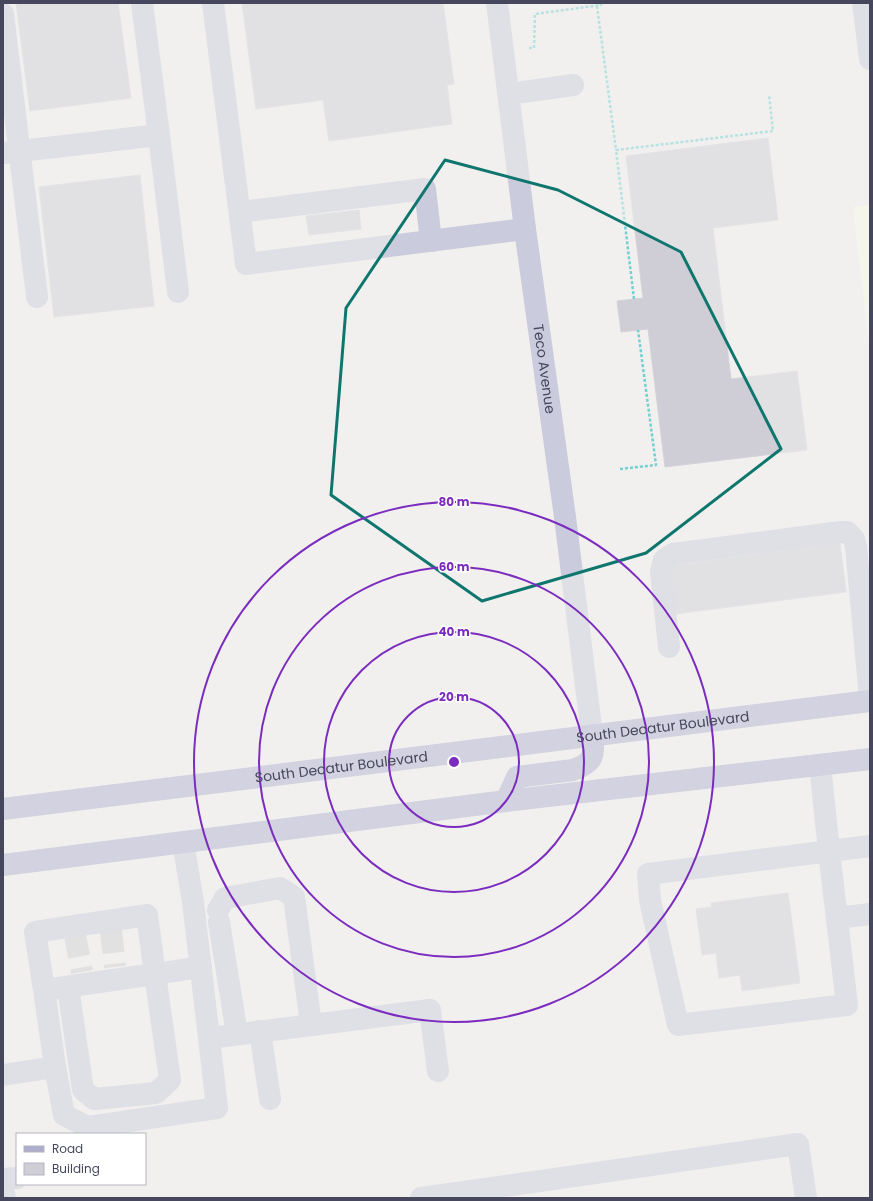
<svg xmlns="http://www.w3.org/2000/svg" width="873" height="1201" font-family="Poppins,sans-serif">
<rect width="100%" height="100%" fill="#f1f0ee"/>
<path fill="#f8fce7" d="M870,205v148l-17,-146z"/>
<path fill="#cfced6" stroke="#d4d2da" d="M16,3h102l13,95 -101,13z
M242,3h201l11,81 -7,1 5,39 -123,17 -6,-41 -67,9z
M768,138l10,82 -65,8 18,151 66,-8 10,79 -142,17 -17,-138 -27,3 -4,-31 26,-3 -17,-142z
M140,175l14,131 -100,11 -15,-130z
M359,210l2,19 -52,6 -3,-19z
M840,543l6,49 -171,22 -6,-48z
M788,893l12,90 -58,8 -2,-16 -21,3 -3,-25 -14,2 -6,-46 16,-2 -1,-4z"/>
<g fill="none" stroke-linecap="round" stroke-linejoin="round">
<path stroke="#cfced1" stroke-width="22" stroke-dasharray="22 11" stroke-linecap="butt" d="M111,931l4,36
M75,935l7,37"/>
<path stroke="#72d0d0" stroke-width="2.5" stroke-dasharray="3 2" stroke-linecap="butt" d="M597,6l19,144
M529,48h5l1,-34 66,-9 -1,-2
M634,299l-18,-149 157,-19 -4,-36
M620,469l36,-4 -18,-135"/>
<g stroke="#cacbdc" stroke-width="22">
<path d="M142,3l17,132"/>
<path d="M213,3l33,261 279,-35"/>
<path id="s1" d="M497,3l28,226 40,288 27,218"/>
<path d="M863,3l7,56"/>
<path d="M3,14l34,283"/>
<path d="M508,94l65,-9"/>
<path d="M3,153l156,-18 19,157"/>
<path d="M240,212l185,-23 6,52"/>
<path d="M669,647l-8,-76 3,-11 9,-6 167,-22h7l7,7 2,8 14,151"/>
<path d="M820,765l9,86 18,154 -169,20 -28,-125 -2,-26 222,-28"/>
<path d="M183,842l10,60 16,136"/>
<path d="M218,910l7,-12 55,-10 14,9 17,127"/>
<path d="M837,918l33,-4"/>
<path d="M219,922l18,112"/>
<path d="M68,987l15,103 11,9 62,-6 14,-13 -15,-106 46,-7"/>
<path d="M44,990l-9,-58 112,-17 8,59 -111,16 11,77"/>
<path d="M260,1031l10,68"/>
<path d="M3,1075l52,-8 9,48 24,12 129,-19 -8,-70 221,-28 8,61"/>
<path d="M3,1179l14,-1"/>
<path d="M3,1188l2,10"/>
<path d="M421,1198l377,-54 8,54"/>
</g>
<g stroke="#adadce" stroke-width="22">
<path d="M506,801l11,-24 56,-7c22,-8 21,-15 19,-35"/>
<path id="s2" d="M3,809l867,-108"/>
<path d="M3,865l503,-64 364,-42"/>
</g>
</g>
<path d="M0 0H873V1201H0ZM445,160l113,30 123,62 100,197 -135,104 -164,48 -151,-106 15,-187z" fill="#f1f0ee" fill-opacity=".55" fill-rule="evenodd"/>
<path fill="none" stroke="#0f766e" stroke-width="3" stroke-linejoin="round" d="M445,160l113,30 123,62 100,197 -135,104 -164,48 -151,-106 15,-187z"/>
<g fill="none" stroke="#7b2cbf" stroke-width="2">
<circle cx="454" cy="762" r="65"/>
<circle cx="454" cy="762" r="130"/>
<circle cx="454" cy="762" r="195"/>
<circle cx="454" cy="762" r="260"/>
</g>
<g text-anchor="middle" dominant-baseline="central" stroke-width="3" stroke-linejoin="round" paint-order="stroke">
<g font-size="14" fill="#46475d" stroke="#fff">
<text stroke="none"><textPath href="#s1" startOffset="369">Teco Avenue</textPath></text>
<text stroke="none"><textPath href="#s2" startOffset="665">South Decatur Boulevard</textPath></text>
<text stroke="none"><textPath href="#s2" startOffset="341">South Decatur Boulevard</textPath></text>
</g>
</g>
<circle cx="454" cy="762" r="6" fill="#7b2cbf" stroke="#fff" stroke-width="2"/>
<g font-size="12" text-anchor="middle" font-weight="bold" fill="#7b2cbf" stroke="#fff" stroke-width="3" stroke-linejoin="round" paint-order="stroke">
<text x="454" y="506">80 m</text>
<text x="454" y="571">60 m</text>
<text x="454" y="636">40 m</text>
<text x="454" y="701">20 m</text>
</g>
<rect width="873" height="1201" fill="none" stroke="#46475d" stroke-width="8"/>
<rect x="16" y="1133" width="130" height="52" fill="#ffffff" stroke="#b5b5be"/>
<rect x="24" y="1146" width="20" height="6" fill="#adadce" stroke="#b5b5be"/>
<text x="52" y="1153" font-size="12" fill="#46475d">Road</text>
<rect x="24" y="1163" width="20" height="12" fill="#cfced6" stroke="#b5b5be"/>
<text x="52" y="1173" font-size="12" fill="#46475d">Building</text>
</svg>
